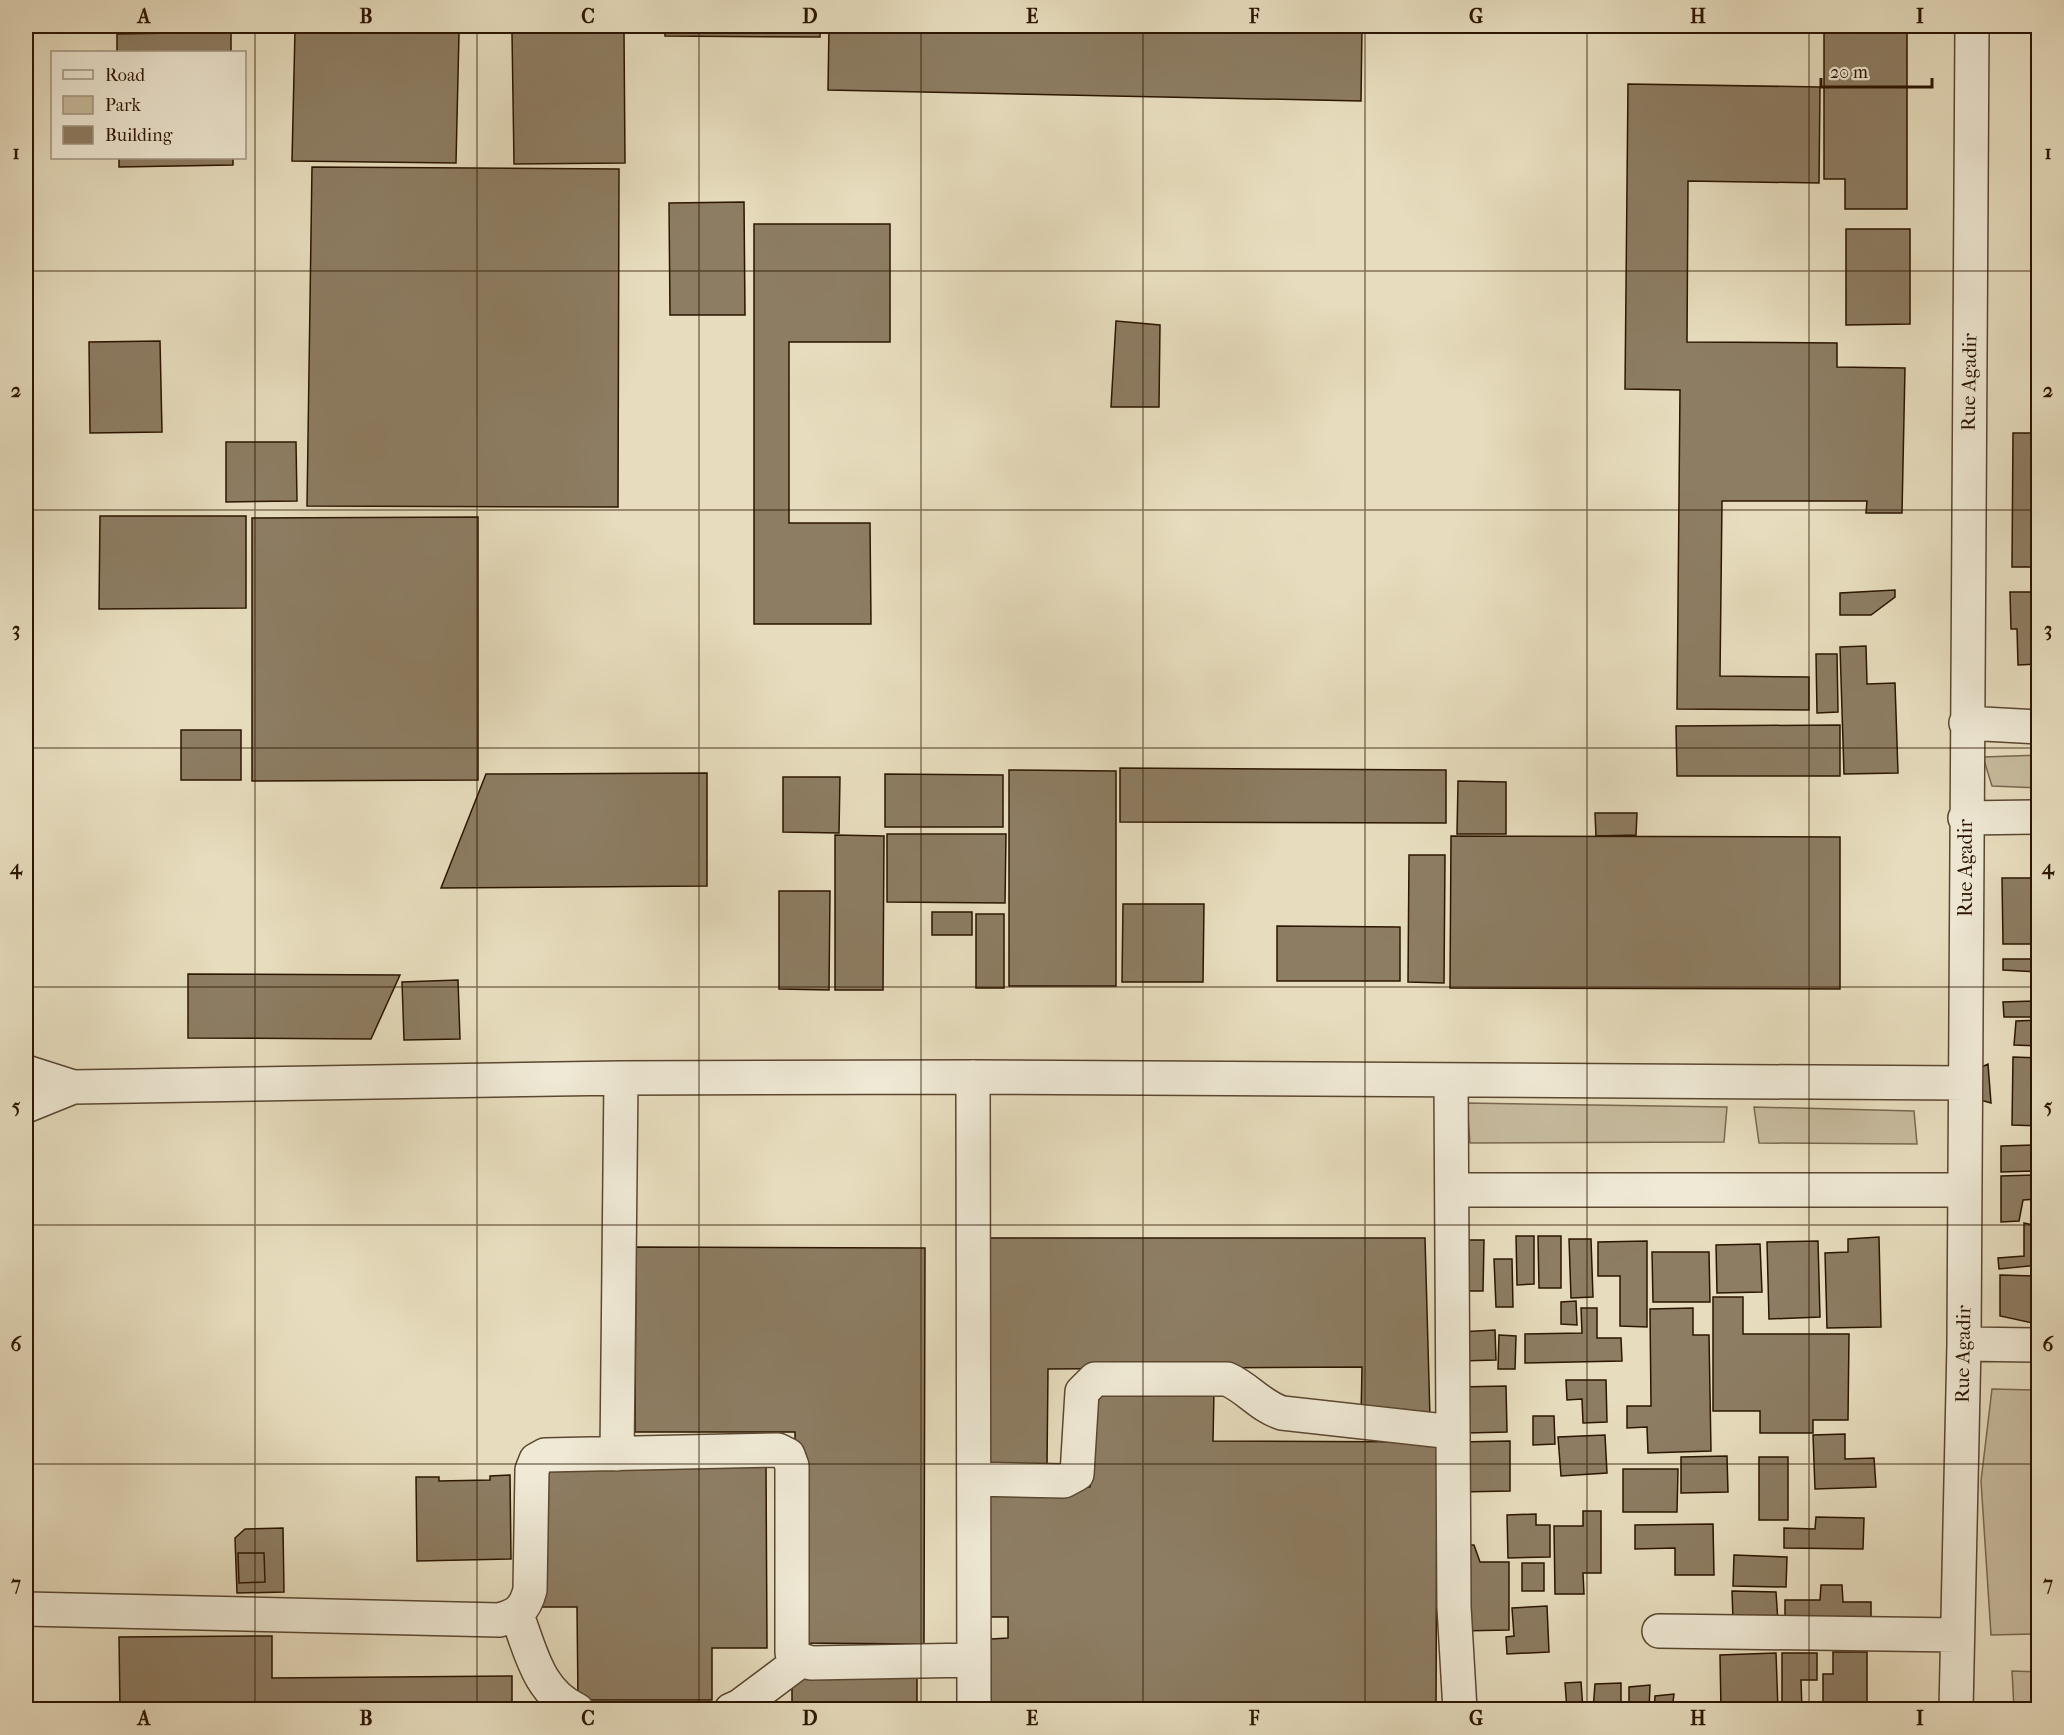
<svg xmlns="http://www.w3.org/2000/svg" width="2064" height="1735" font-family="'IM FELL French Canon',serif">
<rect width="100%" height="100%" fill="#e7ddbe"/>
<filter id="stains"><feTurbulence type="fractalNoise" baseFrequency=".00333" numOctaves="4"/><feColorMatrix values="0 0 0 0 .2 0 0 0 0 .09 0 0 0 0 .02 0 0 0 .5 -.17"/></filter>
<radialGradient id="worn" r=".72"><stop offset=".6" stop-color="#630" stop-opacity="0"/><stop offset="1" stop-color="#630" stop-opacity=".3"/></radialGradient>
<path fill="#c7bb9e" stroke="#7a6850" stroke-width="1.5" d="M2038,755v33l-46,-2 -9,-29z
M1467,1103l260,4 -3,35 -254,1z
M1754,1107l160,4 3,33 -158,-1z
M1992,1389l46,1v244l-47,1 -10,-154z
M2012,1671l26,1v37h-24z"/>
<path fill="#8d7d63" stroke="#2c1501" stroke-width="1.5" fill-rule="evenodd" d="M580,26h45v2l-45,-1z
M665,26h155v11l-155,-1z
M829,26h533l-1,75 -533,-11z
M1824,26h83v183h-62v-30h-21z
M295,30l164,3 -3,130 -164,-2z
M231,32v20h-114v-18z
M624,32l1,131 -111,1 -2,-131z
M1628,84l192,3 -1,96 -131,-2 -1,161 150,1v24l68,1 -3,145h-36l1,-12h-145l-2,175 89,1v33l-132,-1 3,-319 -55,-1z
M119,158h114v7l-114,2z
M312,167l307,2 -1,338 -311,-1z
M744,202l1,113h-75l-1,-112z
M754,224h136v118h-101v181h81l1,101h-117z
M1846,229h64v95l-64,1z
M1116,321l44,4 -1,82h-48z
M160,341l2,91 -72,1 -1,-91z
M2013,433h25v134h-26z
M226,442h70l1,59 -71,1z
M100,516h146v92l-147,1z
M478,517v263l-226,1v-263z
M1895,590v7l-24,18h-31v-22z
M2010,592h28v72l-20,1 -1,-36h-6z
M1866,646l1,38 28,-1 3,90 -54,1 -4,-127z
M1816,654h21l1,58 -21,1z
M1840,725v51h-163l-1,-50z
M181,730h60v50h-60z
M1120,768l326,2v53l-326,-1z
M1009,770l107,1v215h-107z
M707,773v113l-266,2 45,-114z
M885,774l118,1v52h-118z
M783,777h57l-1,56 -56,-1z
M1458,781l48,1v52h-49z
M1595,813h42l-1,22 -40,1z
M887,834h119l-1,69 -118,-1z
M835,835l49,1 -1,154h-48z
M1451,836l389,1v152l-390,-1z
M1409,855h36l-1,128 -36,-1z
M2002,878h36v66h-35z
M779,891h51l-1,99 -50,-1z
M1123,904h81l-1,78h-81z
M932,912h40v23h-40z
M976,914h28v74h-28z
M1277,926l123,1v54h-123z
M2003,959h35v13l-35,-2z
M188,974l212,1 -29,64 -183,-1z
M458,980l2,59 -56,1 -2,-58z
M2038,1001v16h-34l-1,-15z
M2038,1020v26l-24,-1 2,-24z
M2013,1057l25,1v68l-26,-1z
M1988,1064l3,39 -11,-3 -1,-32z
M2038,1145v26l-37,1v-26z
M2038,1175v24l-15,1 -4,21 -18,1v-46z
M2024,1223l14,3v39l-39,4 -1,-11 26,-2z
M1516,1236h18v48l-17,1z
M1538,1236h23v52h-22z
M1879,1237l2,90 -54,1 -2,-75 23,-1v-13z
M980,1238h445l5,180h-69l1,-51 -314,2 -1,97 -69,1z
M1569,1239h22l2,58 -22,1z
M1461,1240h23l-1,51h-22z
M1647,1241v86l-27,-1v-50h-22v-34z
M1818,1241l2,76 -51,2 -2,-77z
M1760,1244l2,48 -45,1 -1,-48z
M636,1247l289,1 -1,396 -129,-1v-211h-160z
M1652,1252h57l1,50h-57z
M1494,1259h18l1,48h-17z
M2000,1275l38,1v48l-38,-8z
M1713,1297h30v37h106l-1,86h-35v13h-53v-22h-47z
M1576,1301l1,24 -16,-1v-22z
M1581,1308h16v30h24l1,23 -97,2v-29l57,-1z
M1693,1308v27h16l2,116 -63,2 -1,-26 -20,1v-22h24l-1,-97z
M1495,1330l1,30 -36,1 -1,-29z
M1499,1335l17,1 -1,33h-17z
M1566,1380h40l1,42 -24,1 -1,-24 -15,1z
M1506,1386l1,46 -40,1 -9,-46z
M1091,1390h123l-1,51 224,1 -1,268h-451l1,-223h104z
M1533,1416h21l1,28 -22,1z
M1845,1434v25l29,-1 2,29 -61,2 -2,-54z
M1605,1435l2,38 -46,3 -3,-39z
M1510,1441v50l-51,1v-50z
M1727,1456l1,36 -47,1v-36z
M1759,1457h29v63h-29z
M766,1464l1,184h-55v52h-134l-1,-93h-38l-1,-141z
M1623,1469h55l-1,43h-54z
M510,1475l1,84 -94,2 -1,-84h23v4l51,-1v-4z
M1583,1511h18v62h-18l1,21h-29l-1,-68h29z
M1536,1514v11h14v32l-42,1 -1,-43z
M1816,1517l48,1 -1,31 -79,-1v-20l31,1z
M1713,1524l1,51h-39v-27l-40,1v-24z
M283,1528l1,64 -47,1 -2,-55 10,-9zM238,1553h26l1,29 -26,1z
M1459,1545h15l6,17h29v68l-50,1z
M238,1553h26l1,29 -26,1z
M1734,1555l53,2 -1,30 -53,-1z
M1522,1563h22v28h-22z
M1821,1585h21l1,17h28v25h-86v-27h35z
M1732,1591l44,1 2,30 -45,-2z
M1547,1606l2,46 -42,2 -1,-17 8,-1 -2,-28z
M989,1617h19v21l-17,1z
M272,1636v42l240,-2v34h-392l-1,-73z
M1833,1652h34v53h-44v-31h10z
M1776,1653l2,57h-57l-1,-55z
M1782,1653h35v27h-16l1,30h-20z
M917,1676v34h-125v-33z
M1581,1682l2,28h-16l-2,-27z
M1621,1683v27h-28l2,-26z
M1650,1685l-1,25h-20v-23z
M1674,1694l-2,16h-18l1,-14z
M1562,1703v7h-85v-6z"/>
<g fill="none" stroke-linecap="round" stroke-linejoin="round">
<defs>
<path id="minor" d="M1966,723l72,4
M1965,818l73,-1
M26,1072l47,15 -47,19
M973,1077l1,633
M1451,1080l3,527 6,103
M73,1087l548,-9 352,-1 992,6
M1452,1190h512
M1964,1344l74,1
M617,1454l4,-376
M974,1479l90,2 13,-7 5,-82 13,-13h132c21,9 33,27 55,34l171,19
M26,1609l473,11c19,-5 26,-11 31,-30l2,-120 4,-10 9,-5 233,-5 10,5 4,11v187l3,5 16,5 163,-3
M517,1615c14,37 21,77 60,95
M1659,1631l298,4
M731,1710l9,-4 60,-45
M1956,1710l8,-366 8,-1318"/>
</defs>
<use href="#minor" stroke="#5b4730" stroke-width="36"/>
<use href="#minor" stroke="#efe9d5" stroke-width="33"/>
</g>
<path fill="none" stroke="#2c1501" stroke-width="1.5" stroke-opacity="0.55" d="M255,26v1684M477,26v1684M699,26v1684M921,26v1684M1143,26v1684M1365,26v1684M1587,26v1684M1809,26v1684M26,271h2012M26,510h2012M26,748h2012M26,987h2012M26,1225h2012M26,1464h2012"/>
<g text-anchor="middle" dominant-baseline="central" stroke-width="6" stroke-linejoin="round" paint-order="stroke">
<g font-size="20" fill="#2c1501" stroke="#efe9d5">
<text transform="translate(1969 382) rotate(-89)">Rue Agadir</text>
<text transform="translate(1965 868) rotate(-90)">Rue Agadir</text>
<text transform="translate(1963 1354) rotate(-89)">Rue Agadir</text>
</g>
</g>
<rect width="2064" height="1735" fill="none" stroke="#e7ddbe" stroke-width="66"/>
<rect x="51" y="51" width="195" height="108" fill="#efe9d5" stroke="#a19480" stroke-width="1.5"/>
<rect x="63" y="70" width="30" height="9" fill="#efe9d5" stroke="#a19480" stroke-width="1.5"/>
<text x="105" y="81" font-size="18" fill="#2c1501">Road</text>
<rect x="63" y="96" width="30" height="18" fill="#c7bb9e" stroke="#a19480" stroke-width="1.5"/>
<text x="105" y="111" font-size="18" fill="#2c1501">Park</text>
<rect x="63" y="126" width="30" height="18" fill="#8d7d63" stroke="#a19480" stroke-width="1.5"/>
<text x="105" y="141" font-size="18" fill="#2c1501">Building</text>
<path d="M1821 78v9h111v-9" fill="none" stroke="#2c1501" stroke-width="3"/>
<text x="1830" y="78" font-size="18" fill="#2c1501" stroke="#efe9d5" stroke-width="4.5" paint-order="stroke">20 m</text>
<rect x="33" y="33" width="1998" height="1669" fill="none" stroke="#2c1501" stroke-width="2"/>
<g font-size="20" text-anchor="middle" font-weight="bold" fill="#2c1501">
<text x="144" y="23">A</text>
<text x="366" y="23">B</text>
<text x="588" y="23">C</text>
<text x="810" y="23">D</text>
<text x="1032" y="23">E</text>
<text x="1254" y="23">F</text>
<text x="1476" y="23">G</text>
<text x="1698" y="23">H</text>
<text x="1920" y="23">I</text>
<text x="16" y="159">1</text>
<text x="2048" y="159">1</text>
<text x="16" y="397">2</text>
<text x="2048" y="397">2</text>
<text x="16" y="636">3</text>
<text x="2048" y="636">3</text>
<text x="16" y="874">4</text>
<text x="2048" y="874">4</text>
<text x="16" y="1113">5</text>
<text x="2048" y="1113">5</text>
<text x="16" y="1351">6</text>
<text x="2048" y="1351">6</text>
<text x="16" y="1590">7</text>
<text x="2048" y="1590">7</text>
<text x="144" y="1725">A</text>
<text x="366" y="1725">B</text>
<text x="588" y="1725">C</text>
<text x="810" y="1725">D</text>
<text x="1032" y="1725">E</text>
<text x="1254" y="1725">F</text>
<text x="1476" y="1725">G</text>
<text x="1698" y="1725">H</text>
<text x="1920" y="1725">I</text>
</g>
<rect width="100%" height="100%" filter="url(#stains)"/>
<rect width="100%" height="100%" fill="url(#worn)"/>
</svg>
